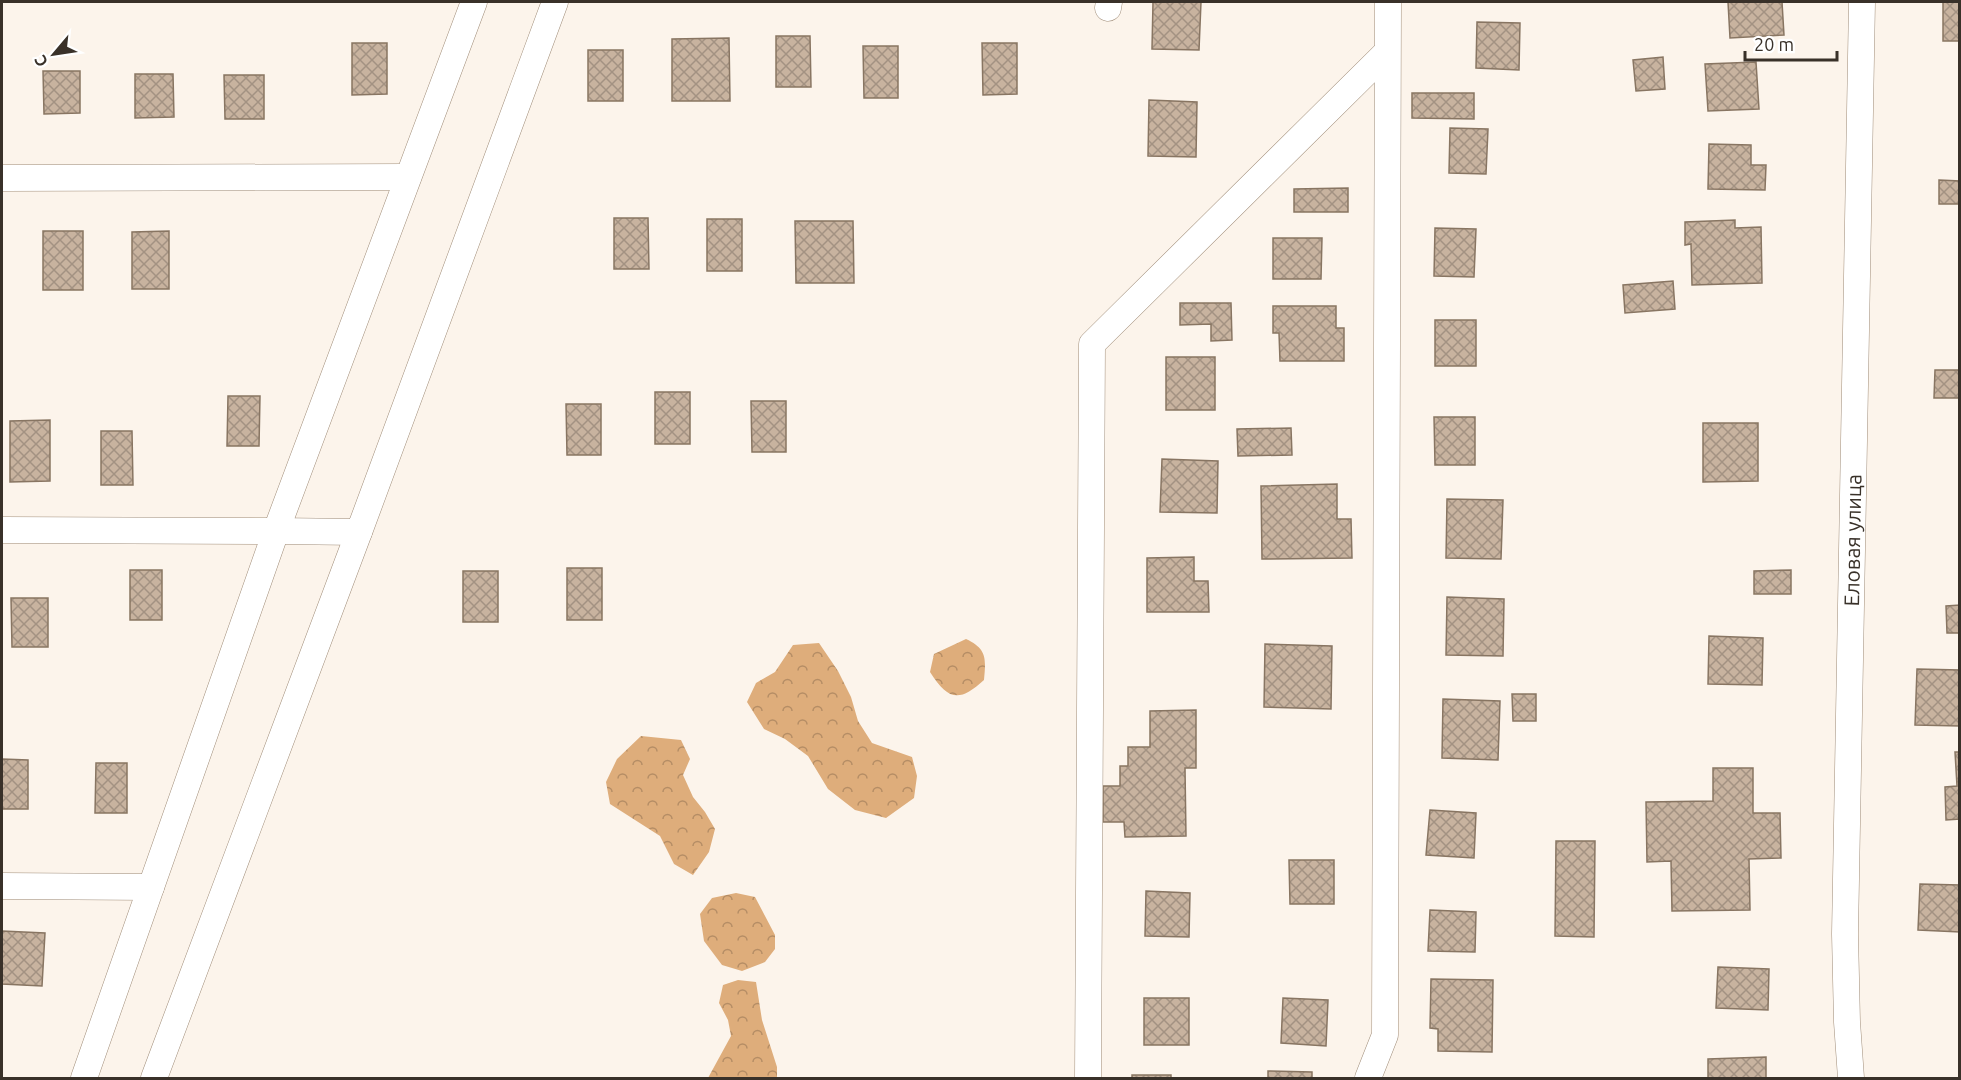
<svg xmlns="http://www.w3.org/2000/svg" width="1961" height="1080" font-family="Ubuntu,sans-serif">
<defs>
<pattern id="forest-crowns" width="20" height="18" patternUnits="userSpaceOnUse" patternTransform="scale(1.5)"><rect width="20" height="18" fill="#dead7b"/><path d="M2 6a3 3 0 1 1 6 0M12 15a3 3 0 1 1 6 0" fill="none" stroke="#b58d65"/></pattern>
<pattern id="building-cross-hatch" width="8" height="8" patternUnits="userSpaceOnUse" patternTransform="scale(1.5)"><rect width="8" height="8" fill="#c8b39f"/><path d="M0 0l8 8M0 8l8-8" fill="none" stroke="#a39282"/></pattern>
</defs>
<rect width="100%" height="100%" fill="#fcf4eb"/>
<path fill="url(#forest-crowns)" d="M966,639c21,10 20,19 18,41 -25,23 -36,20 -54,-8l4,-18z
M819,643l19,28 13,26 7,24 14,22 40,14 5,19 -3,22 -28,20 -31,-8 -27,-21 -20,-33 -23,-17 -21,-10 -17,-27 9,-19 19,-11 18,-27z
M641,736l40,4 9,19 -7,16 10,22 12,15 10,17 -6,23 -16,23 -19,-11 -14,-28 -50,-32 -4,-22 11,-23z
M736,893l19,4 20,38v14l-10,13 -23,9 -20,-6 -18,-24 -4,-27 12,-16z
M738,980l18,2 6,38 15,47v11h-69l23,-42 -3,-16 -9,-17 4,-18z"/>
<path fill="url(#building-cross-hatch)" stroke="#887562" stroke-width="1.5" d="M1153,2h48l-2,48 -47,-1z
M1728,2h54l2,33 -54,3z
M1943,2h17v39h-17z
M1477,22l43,1 -1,47 -43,-2z
M776,36h34l1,51h-35z
M729,38l1,63h-58v-62z
M352,43h35v51l-35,1z
M982,43h35v51l-34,1z
M863,46h35v52h-34z
M588,50h35v51h-35z
M1663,57l2,32 -29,2 -3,-31z
M1756,62l3,47 -51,2 -3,-47z
M43,71h37v42l-36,1z
M135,74h38l1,43 -39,1z
M224,75h40v44h-39z
M1412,93h62v26l-62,-1z
M1149,100l48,2 -1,55 -48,-1z
M1450,128l38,1 -2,45 -37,-1z
M1709,144l42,1v20h15l-1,25 -57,-1z
M1939,180l21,1v23h-21z
M1348,188v24h-54v-23z
M614,218h34l1,51h-35z
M707,219h35v52h-35z
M1735,220v8l26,-1 1,56 -70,2 -1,-41 -6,1v-23z
M795,221h58l1,62h-58z
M1435,228l41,1 -2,48 -40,-1z
M43,231h40v59h-40z
M169,231v58h-37v-57z
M1273,238h49l-1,41h-48z
M1673,281l2,28 -50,4 -2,-28z
M1180,303h51l1,37 -21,1v-17l-31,1z
M1273,306h63v22h8v33h-64l-1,-28h-6z
M1435,320h41v46h-41z
M1166,357h49v53h-49z
M1935,370h25v28h-26z
M655,392h35v52h-35z
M228,396h32l-1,50h-32z
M751,401h35v51h-34z
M566,404h35v51h-34z
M1434,417h41v48h-40z
M50,420v61l-40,1v-61z
M1703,423h55v58l-55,1z
M1291,428l1,27 -54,1 -1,-27z
M101,431h31l1,54h-32z
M1162,459l56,2 -1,52 -57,-1z
M1337,484v35h14l1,39 -90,1 -1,-73z
M1447,499l56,1 -2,59 -55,-1z
M1194,557v24h14l1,31h-62v-54z
M567,568h35v52h-35z
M130,570h32v50h-32z
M1791,570v24h-37v-23z
M463,571h35v51h-35z
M1447,597l57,2 -1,57 -57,-1z
M11,598h37v49h-36z
M1960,605v28h-13l-1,-27z
M1709,636l54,2 -1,47 -54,-1z
M1265,644l67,2 -1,63 -67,-2z
M1917,669l43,1v56l-45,-1z
M1512,694h24v27h-23z
M1443,699l57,2 -2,59 -56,-2z
M1196,710v58h-11l1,68 -61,1 -1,-15h-21v-36h17v-20h8v-19h22v-36z
M1955,752h5v67l-14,1 -1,-33 12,-1z
M2,759l26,1v49h-26z
M96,763h31v50h-32z
M1713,768h40v45h27l1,45 -32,1 1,51 -78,1 -1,-50 -24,1 -1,-60 67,-1z
M1430,810l46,3 -2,45 -48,-3z
M1556,841h39l-1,96 -39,-1z
M1289,860h45v44h-44z
M1920,884l40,1v47l-42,-2z
M1146,891l44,2 -1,44 -44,-1z
M1430,910l46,2 -1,40 -47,-1z
M2,931l43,2 -3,53 -40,-2z
M1718,967l51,2 -1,41 -52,-2z
M1431,979l62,1 -1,72 -54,-1v-22l-8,-1z
M1144,998h45v47h-45z
M1283,998l45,2 -2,46 -45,-3z
M1766,1057v21h-58v-19z
M1268,1071l44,1v6h-44z
M1132,1075h39v3h-39z"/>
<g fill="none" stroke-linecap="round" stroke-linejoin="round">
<defs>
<g id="minor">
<path d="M474,2l-198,529 83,1 196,-530"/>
<path d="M1108,8l1,-6"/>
<path d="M2,178l406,-1"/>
<path d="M2,530l274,1 -192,547"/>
<path d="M2,886l149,1"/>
<path d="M154,1078l205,-546"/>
<path d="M1088,1078l4,-734 295,-292"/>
<path d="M1368,1078l17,-43 3,-1033"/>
<path id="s1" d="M1851,1078l-4,-56 -2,-88 17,-932"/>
</g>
</defs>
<use href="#minor" stroke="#a08d79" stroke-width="27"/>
<use href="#minor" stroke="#fff" stroke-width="26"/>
</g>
<g text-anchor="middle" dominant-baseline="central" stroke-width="4.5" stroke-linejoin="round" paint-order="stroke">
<g font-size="21" fill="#393129" stroke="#fff">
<text stroke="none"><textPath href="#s1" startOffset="538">Еловая улица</textPath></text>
</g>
</g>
<rect width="1961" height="1080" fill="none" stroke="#393129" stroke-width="6"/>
<g transform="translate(54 54) rotate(241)" stroke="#ffffff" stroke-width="4.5" paint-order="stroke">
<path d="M0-4.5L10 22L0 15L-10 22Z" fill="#393129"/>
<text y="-9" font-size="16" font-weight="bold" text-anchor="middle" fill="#393129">С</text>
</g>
<path d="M1745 51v9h92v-9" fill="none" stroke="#393129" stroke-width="3"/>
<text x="1754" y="51" font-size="18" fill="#393129" stroke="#ffffff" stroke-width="4.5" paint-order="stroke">20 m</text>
</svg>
